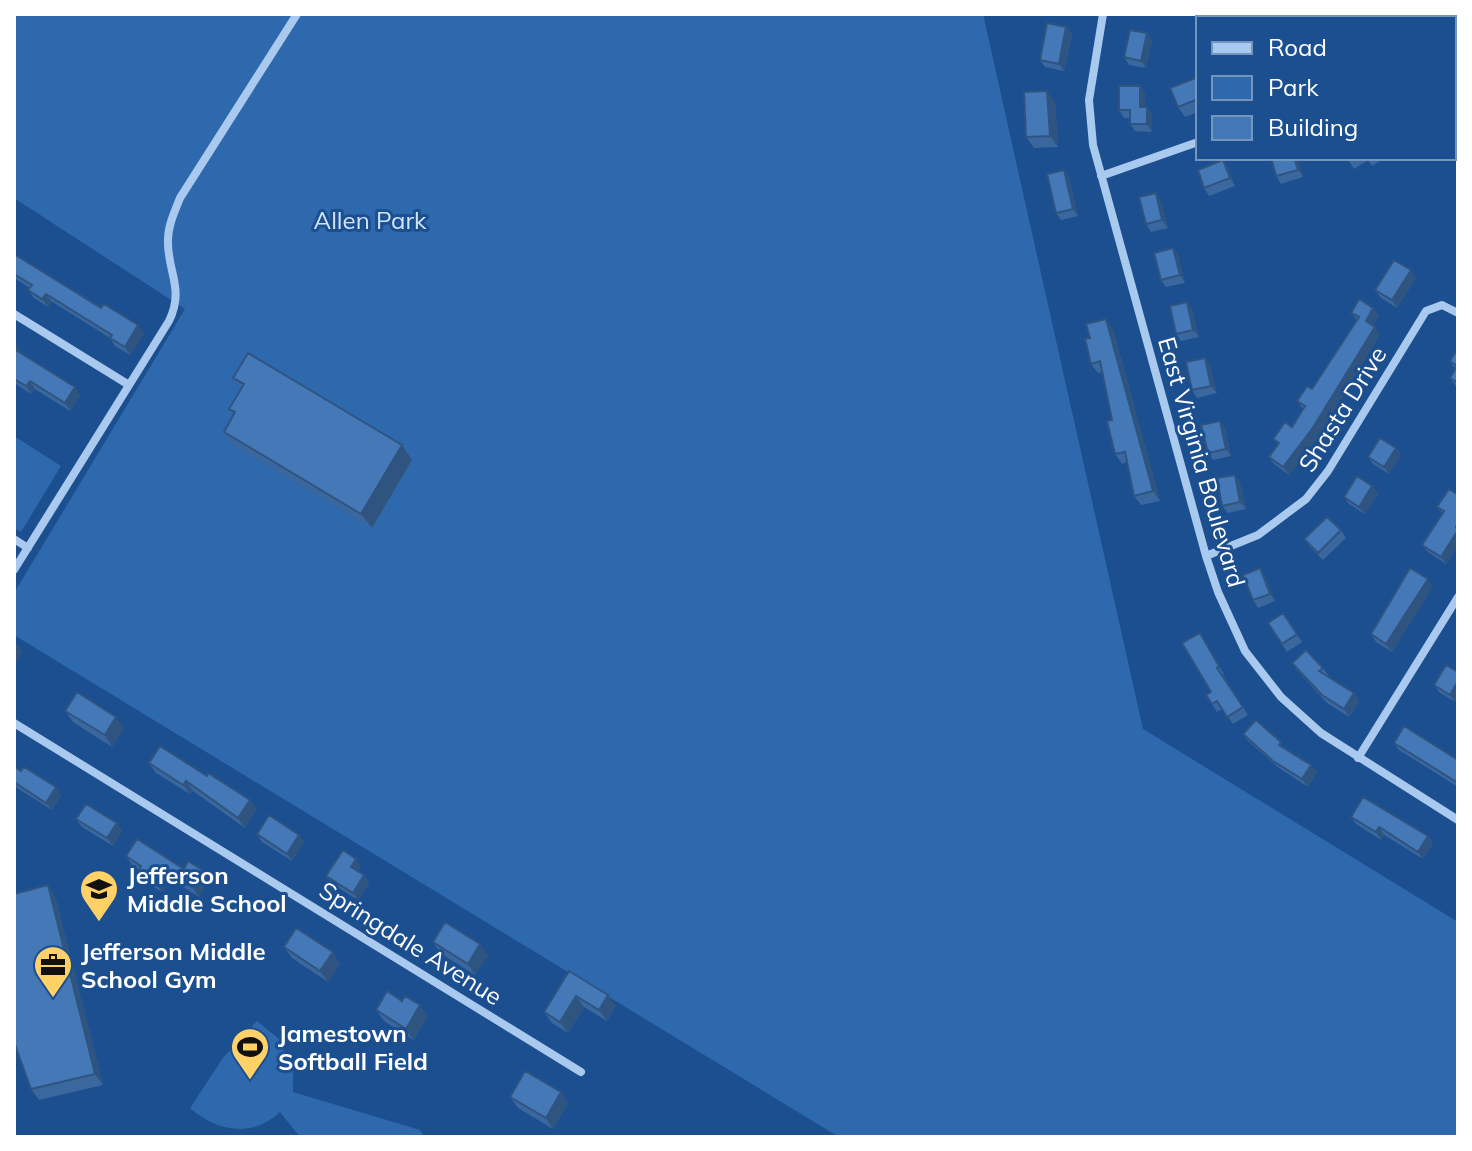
<svg xmlns="http://www.w3.org/2000/svg" width="1472" height="1151" font-family="Mulish,sans-serif">
<rect width="100%" height="100%" fill="#1b4f8f"/>
<path fill="#2e69ad" d="M14,14h969l160,715 315,193v215h-619l-825,-502v-42l171,-284 -171,-111z
M14,436l47,30 -40,66 -7,-4z
M257,1021l22,18 14,32v21l127,38 4,7h-124l-20,-25c-27,26 -63,20 -90,-4l33,-50z"/>
<g fill="none" stroke-linecap="round" stroke-linejoin="round">
<path stroke="#a9c9ee" stroke-width="8" d="M1103,14l-14,86 4,45 113,411 12,36 27,59 36,46 40,36 137,87
M1101,176l97,-34
M14,314l115,71
M14,539l14,9
M1206,556l52,-21 48,-36 22,-28 98,-160 16,-6 16,8
M14,570l155,-249c16,-33 -2,-49 -1,-81 0,-15 7,-29 12,-42l117,-184
M14,723l567,349
M1358,758l100,-161"/>
</g>
<path fill="#3a679d" d="M1066,27l6,7 -8,37 -19,-4 -5,-7z
M1147,33l5,8 -6,27 -17,-3 -5,-8z
M1198,77v35l-13,5 -7,-10z
M1140,86l5,7v14h2l5,8v17l-17,-1 -5,-7v-6h-6l-5,-8z
M1055,102l3,45 -24,1 -8,-11z
M1271,158h26l6,19 -22,7 -5,-8z
M1347,158h37l-12,8 -4,-6 -14,9z
M1223,160l5,8 7,18 -26,10 -5,-8z
M1064,170l5,8 9,38 -17,4 -5,-7z
M1161,201l7,27 -17,4 -5,-8z
M1173,248l5,8 7,27 -19,4 -5,-7z
M14,254l130,79 -14,22 -15,-9 -5,-8 -59,-37 -3,6 -14,-9 -6,-8 2,-2 -16,-10z
M1416,278l-19,30 -16,-10 -6,-8z
M1187,302l5,8 7,27 -18,4 -5,-7z
M1373,308l6,7 -6,10 7,9 -62,103 -29,38 -15,-11 -5,-7 9,-12 -5,-6 19,-12 11,-18 -6,-8 15,-12 45,-69 -6,-7z
M1113,329l47,172 -19,4 -7,-9 -7,-34 -5,2 -7,-10 -3,-34 -9,-48 -5,1 -7,-9z
M14,343l7,9 -1,1 60,42 -10,16 -35,-22 -4,5 -15,-10 -2,-3z
M1458,348v41l-8,-11 5,-9 -5,-8z
M1205,358l5,8 7,27 -20,5 -5,-8z
M233,378l179,82 -40,68 -138,-82 -10,-14 10,-17 -5,-6 12,-20z
M1220,421l5,7 6,28 -18,4 -5,-7z
M1396,448l5,7 -12,19 -16,-10 -5,-7z
M1235,475l5,7 6,27 -18,4 -6,-7z
M1378,493l-13,21 -16,-10 -5,-7z
M1458,495v50l-12,19 -18,-12 -6,-7 20,-32 -5,-6z
M1341,530l5,8 -23,22 -13,-13 -6,-8z
M1265,576l10,25 -17,7 -5,-8z
M1433,586l-41,66 -16,-10 -5,-8z
M1283,613l19,29 -15,10 -19,-29z
M1200,633l24,41 -1,1 25,40 -15,9 -11,-15 -5,3 -11,-17 5,-3z
M1292,663l31,5 5,7 -1,1 27,17 5,8 -10,16 -22,-14 -30,-33z
M1458,672v25l-3,5 -16,-10 -5,-7z
M65,711l59,17 -12,19 -39,-25z
M1243,734l43,15 25,16 6,7 -9,15 -29,-19 -31,-27z
M1394,743l64,17v27l-59,-37z
M149,763l108,46 -12,19 -52,-37 -3,3 -34,-21z
M14,767l47,28 -9,15 -38,-24z
M1351,817l77,19 5,7 -10,16 -39,-24 -3,5 -25,-16z
M76,819l46,12 -9,15 -31,-19z
M257,834l42,1 5,7 -12,19 -30,-19z
M126,856l58,13 18,1 7,10 -10,17 -29,-18 -8,13 -17,-10 -7,-10 1,-2 -6,-4z
M361,866l-3,5 6,4 5,8 -11,17 -26,-16 -6,-8z
M14,894l41,2 48,189 -64,15 -8,-11 -14,-38 -3,1z
M433,942l55,13 -13,20 -35,-22z
M284,947l56,16 -12,19 -36,-24z
M569,971l47,35 -9,15 -23,-14 -16,26 -16,-10 -8,-11z
M402,1001l26,16 -15,23 -29,-19 -8,-11z
M510,1097l58,6 -15,26 -35,-21z"/>
<path fill="#305480" d="M1066,27l6,7 -8,37 -5,-7z
M1147,33l5,8 -6,27 -5,-7z
M1140,86l5,7v22l-5,-8z
M1047,91l8,11 3,45 -8,-11z
M1147,107l5,8v17l-5,-8z
M1294,158h3l6,19 -5,-7z
M1223,160l5,8 7,18 -5,-8z
M1064,170l5,8 9,38 -5,-7z
M1156,193l5,8 7,27 -6,-8z
M1173,248l5,8 7,27 -5,-8z
M1411,270l5,8 -19,30 -5,-8z
M46,294l5,7 -3,6 -6,-8z
M1187,302l5,8 7,27 -6,-7z
M1373,308l6,7 -8,13 -5,-7z
M1106,319l7,10 47,172 -7,-10z
M138,325l6,8 -14,22 -5,-8z
M1375,327l5,7 -62,103 -29,38 -6,-8z
M16,344l5,8 -3,4 -4,-6z
M1205,358l5,8 7,27 -6,-7z
M30,381l5,8 -4,5 -5,-8z
M75,387l5,8 -10,16 -5,-8z
M1220,421l5,7 6,28 -5,-7z
M402,445l10,15 -40,68 -11,-14z
M1396,448l5,7 -12,19 -5,-7z
M1235,475l5,7 6,27 -6,-7z
M1372,486l6,7 -13,21 -6,-7z
M1458,530v15l-12,19 -5,-7z
M1260,568l5,8 10,25 -5,-7z
M1428,579l5,7 -41,66 -6,-8z
M17,644l6,8 -9,13v-15z
M1458,681v16l-3,5 -5,-7z
M1354,693l5,8 -10,16 -5,-8z
M116,717l8,11 -12,19 -7,-12z
M1311,765l6,7 -9,15 -6,-8z
M186,781l7,10 -3,3 -7,-9z
M56,787l5,8 -9,15 -6,-7z
M250,800l7,9 -12,19 -7,-10z
M117,823l5,8 -9,15 -6,-8z
M1379,827l5,8 -3,5 -5,-8z
M299,835l5,7 -12,19 -5,-7z
M1428,836l5,7 -10,16 -5,-7z
M356,859l5,7 -5,8 -5,-7z
M163,869l7,10 -8,13 -8,-10z
M202,870l7,10 -10,17 -7,-10z
M364,875l5,8 -11,17 -5,-7z
M48,885l7,11 48,189 -8,-11z
M480,944l8,11 -13,20 -7,-11z
M333,952l7,11 -12,19 -8,-11z
M608,995l8,11 -9,15 -8,-11z
M576,996l8,11 -16,26 -8,-11z
M420,1005l8,12 -15,23 -7,-11z
M561,1092l7,11 -15,26 -7,-11z"/>
<path fill="#4478b7" stroke="#305480" stroke-width="2" d="M1302,14h38v4h-37z
M1047,23l19,4 -7,37 -19,-4z
M1130,30l17,3 -6,28 -17,-4z
M1198,77v22l-20,8 -8,-19z
M1119,86h21v21h7v17h-17v-14h-11z
M1047,91l3,45 -24,1 -2,-45z
M1271,158h23l4,12 -22,6z
M1223,160l7,18 -26,10 -6,-18z
M1064,170l9,39 -17,4 -9,-39z
M1156,193l6,27 -16,4 -7,-27z
M1173,248l7,27 -19,5 -7,-27z
M14,254l87,54 3,-4 34,21 -13,22 -15,-9 2,-3 -66,-41 -4,5 -14,-9 4,-5 -18,-11z
M1394,260l17,10 -19,30 -17,-10z
M1359,299l14,9 -7,13 9,6 -63,102 -29,38 -14,-10 10,-14 -6,-4 12,-17 7,5 13,-21 -8,-5 10,-15 5,3 47,-72 -8,-4z
M1187,302l6,28 -17,4 -6,-28z
M1106,319l47,172 -19,5 -9,-44 -10,2 -8,-33 5,-1 -12,-59 -9,3 -6,-25 5,-1 -4,-14z
M1458,348v35l-8,-5 7,-12 -7,-5z
M14,349l61,38 -10,16 -35,-22 -4,5 -12,-7z
M248,353l154,92 -41,69 -137,-82 11,-20 -6,-3 15,-25 -11,-6z
M1205,358l6,28 -19,4 -6,-28z
M1220,421l6,28 -18,4 -7,-28z
M1380,438l16,10 -12,19 -16,-10z
M1235,475l5,27 -18,4 -5,-28z
M1357,476l15,10 -13,21 -15,-10z
M1449,489l9,6v29l-2,3 2,3 -17,27 -19,-12 22,-34 -7,-4z
M1327,517l14,13 -23,23 -14,-14z
M1260,568l10,26 -17,6 -10,-25z
M1410,568l18,11 -42,65 -15,-10z
M1283,613l14,21 -15,10 -14,-21z
M1200,633l19,33 -2,2 26,39 -16,10 -10,-16 -5,3 -6,-9 5,-3 -29,-49z
M1306,650l17,18 -4,3 35,22 -10,16 -22,-14 -30,-32z
M1446,665l12,7v9l-8,14 -16,-10z
M77,692l39,25 -11,18 -40,-24z
M1256,720l25,22 -2,3 32,20 -9,14 -29,-18 -30,-27z
M1404,726l54,34v23l-64,-40z
M160,746l47,30 1,-3 42,27 -12,18 -52,-37 -3,4 -34,-22z
M14,767l7,4 3,-4 32,20 -10,16 -32,-21z
M1363,797l65,39 -10,16 -39,-25 -3,5 -25,-15z
M86,804l31,19 -10,15 -31,-19z
M269,815l30,20 -12,19 -30,-20z
M137,839l47,30 4,-8 14,9 -10,17 -29,-18 -9,13 -16,-10 3,-6 -15,-10z
M343,850l13,9 -5,8 13,8 -11,18 -27,-17z
M48,885l47,189 -64,15 -17,-47v-148z
M445,922l35,22 -12,20 -35,-22z
M296,928l37,24 -13,19 -36,-24z
M569,971l39,24 -9,15 -23,-14 -16,26 -16,-10z
M387,991l15,10 3,-5 15,9 -14,24 -30,-19z
M525,1071l36,21 -15,26 -36,-21z"/>
<defs>
<symbol id="school-pin" viewBox="-11 -11 22 30"><path d="M0 17L-7.5 6A9.5 9.5 0 1 1 7.5 6Z" fill="#ffd166" stroke="#1b4f8f"/><path d="M0-5L7-2L0 1L-7-2ZM-4 1L0 2.5L4 1V4Q0 6-4 4Z" fill="#111"/></symbol>
<symbol id="office-pin" viewBox="-11 -11 22 30"><path d="M0 17L-7.5 6A9.5 9.5 0 1 1 7.5 6Z" fill="#ffd166" stroke="#1b4f8f"/><path d="M-6-3h4V-5.5h4V-3h4V5H-6ZM-1-4.5V-3h2v-1.5ZM-6 0V1H6V0Z" fill="#111"/></symbol>
<symbol id="stadium-pin" viewBox="-11 -11 22 30"><path d="M0 17L-7.5 6A9.5 9.5 0 1 1 7.5 6Z" fill="#ffd166" stroke="#1b4f8f"/><path d="M0-5a6.5 5 0 1 0 0 10a6.5 5 0 1 0 0-10ZM-3.5-1.8h7v3.6h-7Z" fill="#111"/></symbol>
</defs>
<g fill-rule="evenodd">
<use href="#school-pin" x="77" y="867" width="44" height="60"/>
<use href="#office-pin" x="31" y="943" width="44" height="60"/>
<use href="#stadium-pin" x="228" y="1025" width="44" height="60"/>
</g>
<g text-anchor="middle" dominant-baseline="central" stroke-width="6" stroke-linejoin="round" paint-order="stroke">
<g font-size="24" fill="#cfe3fa" stroke="#1b4f8f">
<text x="370" y="220">Allen Park</text>
</g>
<g font-size="24" fill="#fff" stroke="#1b4f8f">
<text transform="translate(1342 409) rotate(-58)">Shasta Drive</text>
<text transform="translate(1202 462) rotate(74)">East Virginia Boulevard</text>
<text transform="translate(411 943) rotate(32)">Springdale Avenue</text>
</g>
<g font-size="24" font-weight="bold" fill="#fff" stroke="#1b4f8f" text-anchor="start">
<text x="127" y="875">Jefferson<tspan x="127" dy="28">Middle School</tspan></text>
<text x="81" y="951">Jefferson Middle<tspan x="81" dy="28">School Gym</tspan></text>
<text x="278" y="1033">Jamestown<tspan x="278" dy="28">Softball Field</tspan></text>
</g>
</g>
<rect width="1472" height="1151" fill="none" stroke="#ffffff" stroke-width="32"/>
<rect x="1196" y="16" width="260" height="144" fill="#1b4f8f" stroke="#7695bc" stroke-width="2"/>
<rect x="1212" y="42" width="40" height="12" fill="#a9c9ee" stroke="#7695bc" stroke-width="2"/>
<text x="1268" y="56" font-size="24" fill="#ffffff">Road</text>
<rect x="1212" y="76" width="40" height="24" fill="#2e69ad" stroke="#7695bc" stroke-width="2"/>
<text x="1268" y="96" font-size="24" fill="#ffffff">Park</text>
<rect x="1212" y="116" width="40" height="24" fill="#4478b7" stroke="#7695bc" stroke-width="2"/>
<text x="1268" y="136" font-size="24" fill="#ffffff">Building</text>
</svg>
